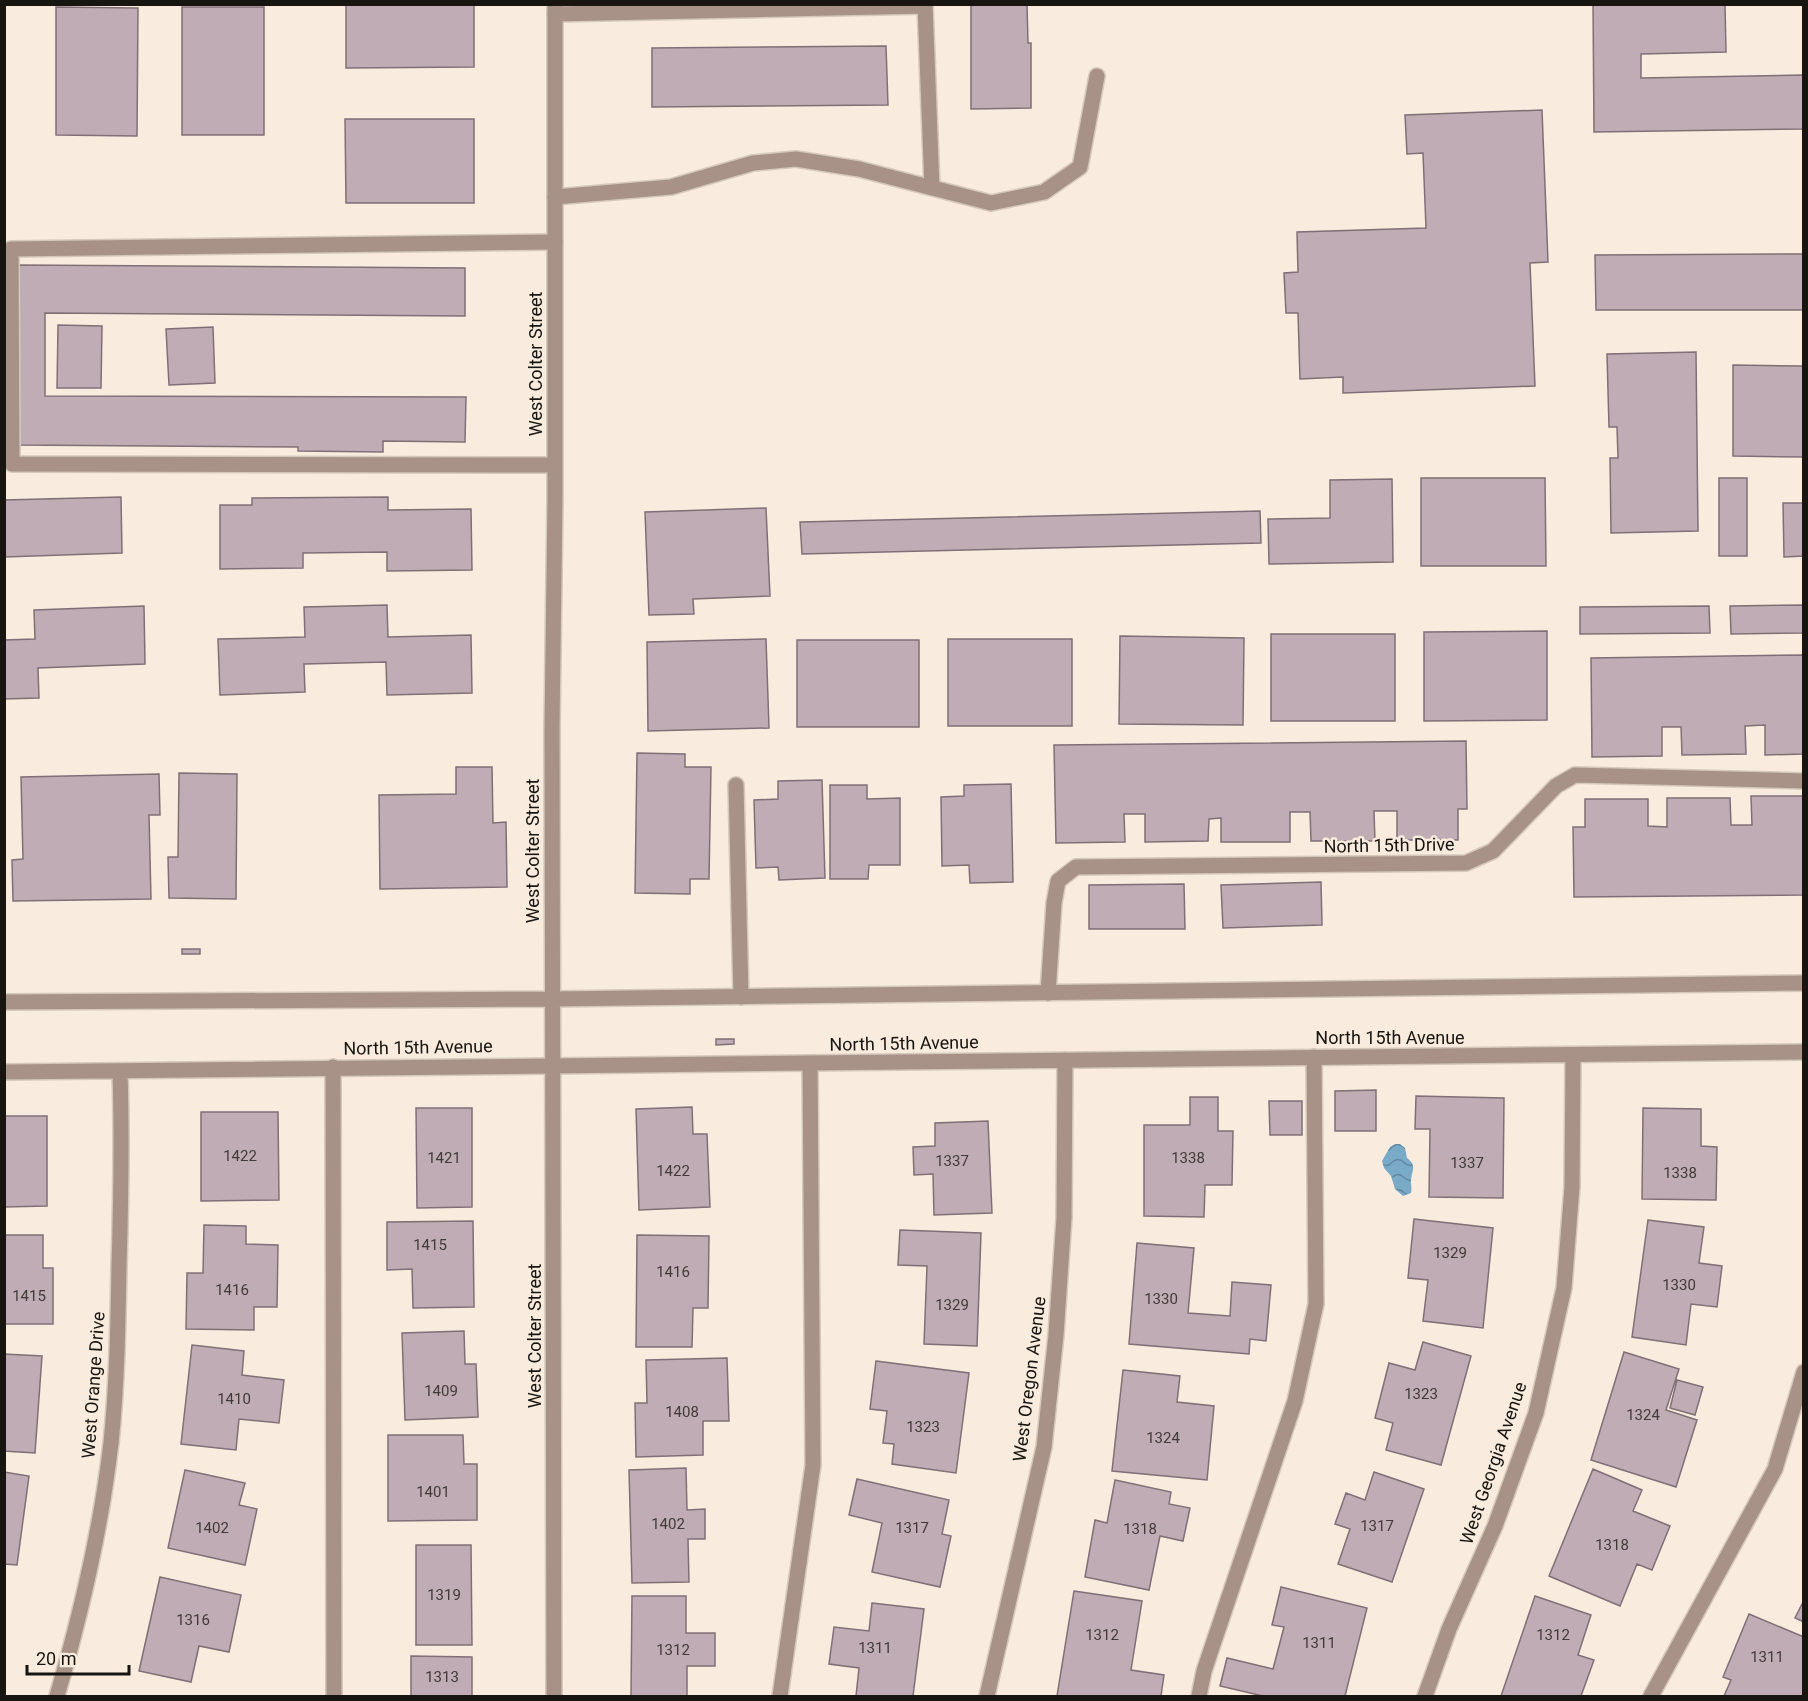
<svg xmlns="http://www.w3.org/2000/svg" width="1808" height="1701" font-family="Roboto,sans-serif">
<defs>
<pattern id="water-waves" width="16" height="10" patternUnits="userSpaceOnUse" patternTransform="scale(1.5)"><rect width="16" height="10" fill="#79aac8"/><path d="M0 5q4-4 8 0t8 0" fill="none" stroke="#6289a1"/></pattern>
</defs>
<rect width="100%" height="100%" fill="#f9ecde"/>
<path fill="url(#water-waves)" d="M1395,1144h5l5,4 2,10c11,8 4,13 4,24 0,3 1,7 0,11l-8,3 -8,-7 -4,-13 -7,-8 -2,-7 8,-14z"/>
<path fill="#bfacb4" stroke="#816f77" stroke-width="1.5" d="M346,4h128v63l-128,1z
M971,4h56l1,39h3v65l-60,1z
M1593,4h132l1,48 -85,2v24l163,-3v54l-210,3z
M56,7l82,1 -1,128 -81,-1z
M182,7h82v128h-82z
M886,46l2,59 -236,2v-59z
M1542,110l6,152 -18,1 5,123 -192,7v-16l-43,2 -2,-66h-12l-2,-40 14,-1 -1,-40 129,-4 -3,-75 -16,1 -2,-39z
M345,119h129v84h-128z
M1804,254v56h-208l-1,-55z
M16,265l449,3v48l-420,-3v83l421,1 -1,45 -82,-1v11l-85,-1v-4l-282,-2z
M58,325l44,1 -1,62h-44z
M213,327l2,56 -46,2 -3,-56z
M1696,352l2,179 -87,2 -1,-75h8l-1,-31h-8l-2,-73z
M1733,365l71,1v91l-71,-1z
M1421,478h124l1,88h-125z
M1719,478h28v78h-28z
M1392,479l1,83 -124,2 -1,-45 62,-1v-38z
M121,497l1,56 -118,4v-57z
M388,497v13l83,-1 1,61 -85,1v-19l-84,1v15l-83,1v-64h32v-7z
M1783,503h21v53l-20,1z
M766,508l4,88 -77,3 1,15 -45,1 -4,-103z
M1260,511l1,32 -459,11 -2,-32z
M387,605l1,32 83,-2 1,58 -85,2 -1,-33 -82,2 1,28 -85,3 -2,-56 87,-2 -1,-30z
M1804,605v28l-73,1 -1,-28z
M144,606l1,58 -107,4 1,30 -35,1v-59l31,-1 -1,-29z
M1709,606l1,27 -130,1v-27z
M1547,631v89l-123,1v-89z
M1271,634h124v87h-124z
M1120,636l124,2 -1,87 -124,-1z
M766,639l3,89 -121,3 -1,-89z
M948,639h124v87h-124z
M797,640h122v87h-122z
M1804,655v99l-39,1v-30l-20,1 1,28 -64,1 -1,-28h-19v29l-70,1 -1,-99z
M1466,741l1,68h-9v31h-61v-29h-23l1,30h-64l-1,-29h-20v30h-69v-24l-12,1 -1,22 -63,1v-28h-21l1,28 -69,1 -2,-98z
M637,753l48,1v13h26l-2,112h-19v15l-55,-1z
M456,767h36l1,56 13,-1 1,65 -127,2 -1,-94 77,-1z
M179,773l58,1 -1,125 -67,-1 -1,-41h10z
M159,774l1,41h-11l2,84 -138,2 -1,-41 11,-1 -2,-82z
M822,780l3,98 -46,2 -1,-13 -22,1 -2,-68 24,-1v-18z
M1011,784l2,98 -43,1 -1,-18 -27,1 -1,-69 23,-1v-11z
M830,785h37v14l33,-1v67h-31l-1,14h-38z
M1751,796h53v99l-230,2 -1,-70h12v-28h63v27l19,1v-29h63l1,27h21z
M1321,882l1,43 -99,3 -2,-43z
M1184,884l1,45h-96v-44z
M182,949h18v5h-18z
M716,1039h18v5l-18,1z
M1376,1090v41h-41v-40z
M1416,1096l88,2 -1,100 -74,-1 1,-68h-15z
M1190,1097h28v34h15l-1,54h-27l-1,32 -60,-1v-91h46z
M1269,1101h33v34h-32z
M692,1107l1,27h14l3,73 -71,3 -3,-101z
M416,1108h56v99l-55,1z
M1643,1108l58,1v37l16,1 -1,53 -74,-1z
M201,1112h77l1,88 -78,1z
M4,1116h43v90l-43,1z
M988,1121l4,92 -58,2 -1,-41 -19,1 -1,-28 22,-1v-23z
M1414,1219l79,9 -10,100 -60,-7 5,-41 -20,-2z
M1648,1220l56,7 -5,36 23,3 -5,41 -26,-3 -5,41 -54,-8z
M473,1221l1,86 -61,1 -1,-39 -25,1v-48z
M204,1225l42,1v18l32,1 -1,62h-23v23l-68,-1 1,-56h16z
M900,1230l81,3 -4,113 -53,-2 3,-78 -29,-1z
M4,1235h39v33h10v56h-49z
M637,1235l72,1 -1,72h-15l-1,39h-56z
M1137,1243l57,5 -6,65 42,3 2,-34 39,3 -5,56 -16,-2 -1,15 -120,-10z
M464,1331l1,33h11l2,53 -73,3 -3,-87z
M1423,1342l48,14 -30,109 -55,-15 7,-27 -18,-5 14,-55 26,7z
M192,1345l52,6 -2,24 42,5 -5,43 -40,-4 -3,31 -55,-6z
M1624,1352l55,17 -13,41 31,10 -21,67 -85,-27z
M4,1354l38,2 -7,97 -31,-2z
M727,1358l2,63h-26v34l-67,2 -1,-54h12l-1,-43z
M876,1361l93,12 -13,100 -64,-9 2,-20 -11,-1 4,-32 -17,-2z
M1123,1370l57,6 -3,26 37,4 -7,74 -95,-9z
M1677,1380l26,7 -8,28 -25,-7z
M388,1435h75l1,29h13v56l-89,1z
M686,1468l1,42 18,-1v30h-17l1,43 -57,1 -3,-113z
M1593,1469l49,21 -9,21 37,15 -18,44 -15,-6 -17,42 -71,-30z
M185,1470l60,13 -6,22 18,4 -12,56 -77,-17z
M4,1472l25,4 -12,89 -13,-1z
M1374,1472l50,17 -32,93 -54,-18 12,-35 -15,-5 11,-31 19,7z
M857,1479l92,21 -7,34 9,2 -11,51 -68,-15 10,-49 -33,-8z
M1115,1480l56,12 -2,12 21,4 -7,33 -23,-5 -11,54 -64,-13 10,-57 12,3z
M416,1545h55l1,100h-56z
M160,1577l81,18 -12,57 -30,-6 -8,36 -52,-11z
M1281,1587l86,21 -22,88h-82l-43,-10 7,-28 46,11 11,-42 -12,-2z
M1074,1591l68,10 -11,69 33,5 -3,21h-104z
M632,1596h54v37h29v33h-28v30h-56z
M1535,1596l56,19 -13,40 16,5 -13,36h-80z
M1804,1600v22l-9,-4z
M872,1603l52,6 -11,87h-57l3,-28 -30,-4 5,-37 35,4z
M1749,1614l55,23v59h-80l7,-16 -8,-3z
M411,1656l61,1v39h-61z"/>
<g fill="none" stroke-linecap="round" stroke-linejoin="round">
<defs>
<path id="service" d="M925,4l7,184
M555,14l370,-8
M555,197l116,-10 82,-24 43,-4 63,10 132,34 53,-11 36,-25 17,-91
M554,465l-542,-1 -1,-215 544,-7
M736,785l5,212
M333,1067l1,629
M780,1696l33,-231 -3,-401
M1199,1696l5,-25 91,-270 21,-97 -2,-247
M1651,1696l124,-227 29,-97"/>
<path id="minor" d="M1048,993l6,-90 4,-22 18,-14 390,-4 27,-12 63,-65 19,-11 229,6
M4,1072l1800,-20
M57,1696c24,-82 44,-167 54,-253 6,-58 7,-118 8,-177 2,-65 3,-130 1,-195
M987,1696l57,-249 12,-112 8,-117 1,-158
M1425,1696l24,-67 46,-103 41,-113 28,-125 8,-101 1,-132"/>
<path id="tertiary" d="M4,1002l548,-3 1252,-16
M554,1696l-2,-968 3,-228v-496"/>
</defs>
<use href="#service" stroke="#d5c9bd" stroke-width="18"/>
<use href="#minor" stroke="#d5c9bd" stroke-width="18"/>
<use href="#tertiary" stroke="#d5c9bd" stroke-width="18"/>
<use href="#service" stroke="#a89288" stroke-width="15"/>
<use href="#minor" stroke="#a89288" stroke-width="15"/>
<use href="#tertiary" stroke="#a89288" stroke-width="15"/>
</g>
<g text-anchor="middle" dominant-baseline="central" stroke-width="5" stroke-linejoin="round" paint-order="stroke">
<g font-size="15" fill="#423a38">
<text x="240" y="1156">1422</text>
<text x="444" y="1158">1421</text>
<text x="1188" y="1158">1338</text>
<text x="952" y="1161">1337</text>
<text x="1467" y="1163">1337</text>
<text x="673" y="1171">1422</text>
<text x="1680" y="1173">1338</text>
<text x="430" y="1245">1415</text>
<text x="1450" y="1253">1329</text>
<text x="673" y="1272">1416</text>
<text x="1679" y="1285">1330</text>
<text x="232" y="1290">1416</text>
<text x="29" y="1296">1415</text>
<text x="1161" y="1299">1330</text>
<text x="952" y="1305">1329</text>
<text x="441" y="1391">1409</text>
<text x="1421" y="1394">1323</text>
<text x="234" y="1399">1410</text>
<text x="682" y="1412">1408</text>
<text x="1643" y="1415">1324</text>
<text x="923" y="1427">1323</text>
<text x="1163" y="1438">1324</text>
<text x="433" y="1492">1401</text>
<text x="668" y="1524">1402</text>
<text x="1377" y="1526">1317</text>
<text x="212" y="1528">1402</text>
<text x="912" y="1528">1317</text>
<text x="1140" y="1529">1318</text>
<text x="1612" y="1545">1318</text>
<text x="444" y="1595">1319</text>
<text x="193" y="1620">1316</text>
<text x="1102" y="1635">1312</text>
<text x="1553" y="1635">1312</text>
<text x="1319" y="1643">1311</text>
<text x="875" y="1648">1311</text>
<text x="673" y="1650">1312</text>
<text x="1767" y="1657">1311</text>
<text x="442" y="1677">1313</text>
</g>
<g font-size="18" fill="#18140f" stroke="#f9ecde">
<text transform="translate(535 364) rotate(-90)">West Colter Street</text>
<text transform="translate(1389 845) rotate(-1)">North 15th Drive</text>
<text transform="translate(532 851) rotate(-90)">West Colter Street</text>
<text x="1390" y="1037">North 15th Avenue</text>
<text transform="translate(904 1043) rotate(-1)">North 15th Avenue</text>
<text transform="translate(418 1047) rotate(-1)">North 15th Avenue</text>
<text transform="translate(534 1336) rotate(-90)">West Colter Street</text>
<text transform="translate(1029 1379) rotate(-83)">West Oregon Avenue</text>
<text transform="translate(93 1385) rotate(-86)">West Orange Drive</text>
<text transform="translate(1493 1463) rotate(-71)">West Georgia Avenue</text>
</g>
</g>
<rect width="1808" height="1701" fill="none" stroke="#18140f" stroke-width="12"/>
<path d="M27 1665v9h102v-9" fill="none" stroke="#18140f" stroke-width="3"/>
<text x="36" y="1665" font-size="18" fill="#18140f" stroke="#f9ecde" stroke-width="4.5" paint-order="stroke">20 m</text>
</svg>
